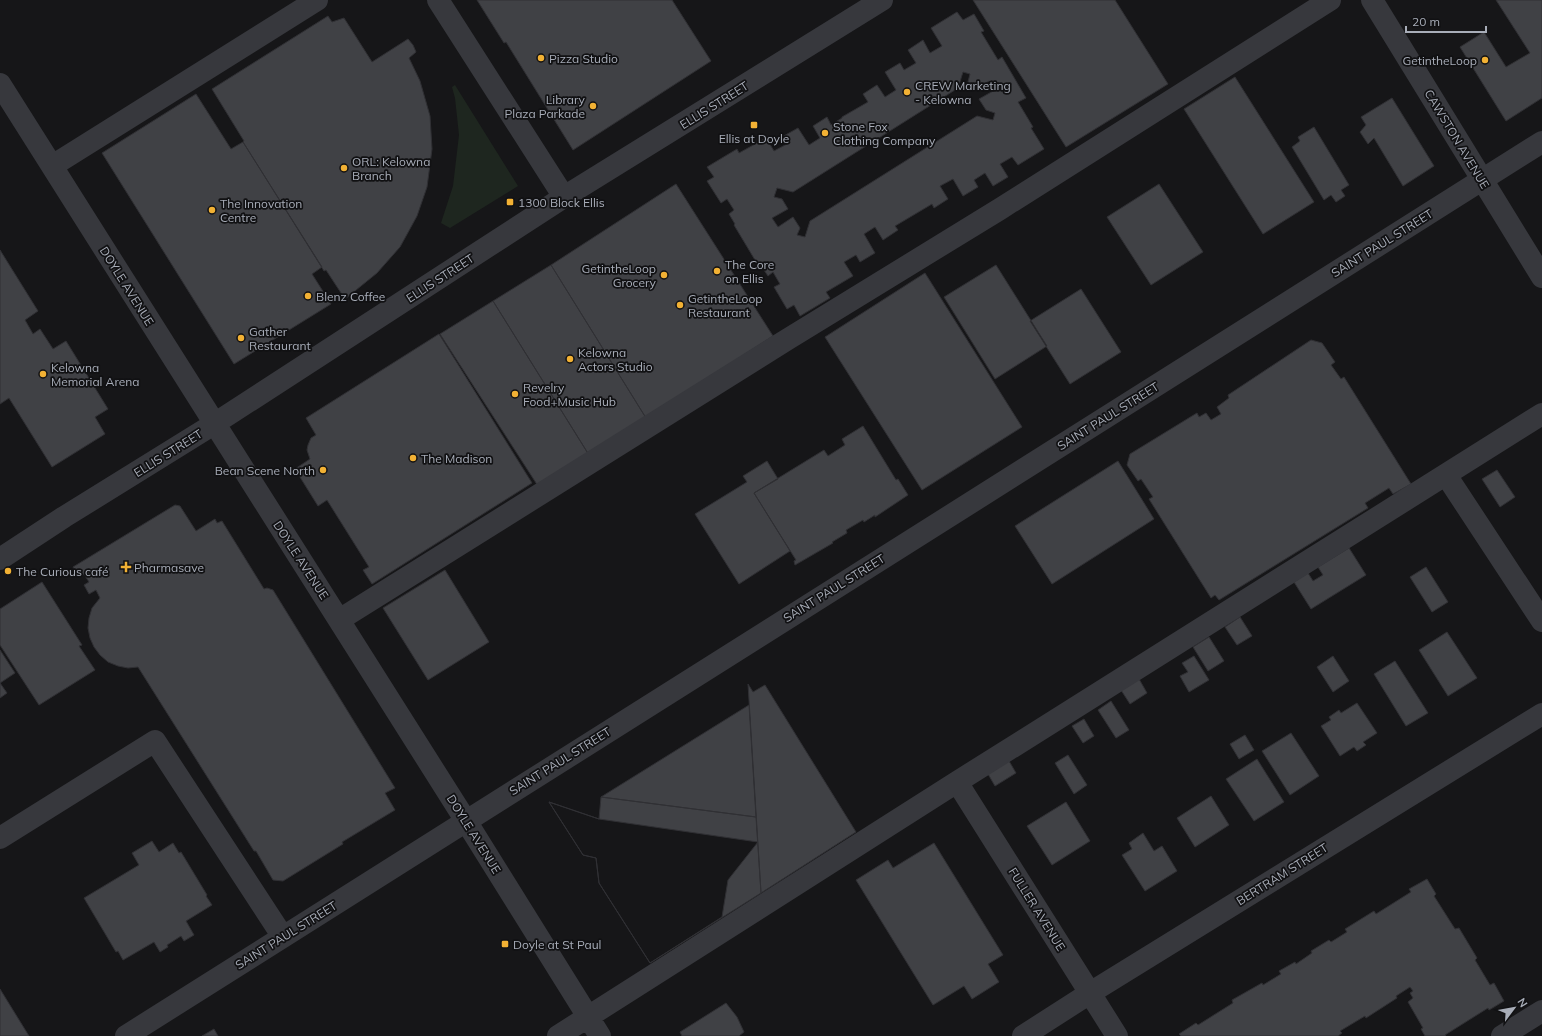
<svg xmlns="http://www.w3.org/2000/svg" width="1542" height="1036" font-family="Mulish,sans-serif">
<rect width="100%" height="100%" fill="#161618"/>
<path fill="#1e261f" d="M455,85l63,101 -68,42 -9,-5 12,-37 6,-51 -4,-37 -3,-11z"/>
<path fill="#404145" stroke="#303034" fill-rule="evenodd" d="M477,0h195l39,61 -138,89 -67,-108 -2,1z
M973,0h142l53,84 -102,63z
M1496,0h46v98l-36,23 -46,-74 24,-15 22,35 24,-14z
M957,12l6,8 11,-6 10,17 -3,1 17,28 4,-3 24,41 -8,4 15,25 -2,1 13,21 -26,16 -6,-8 -12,7 8,13 -15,9 -8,-13 -11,7 4,7 -15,9 -10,-17 -13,7 8,13 -14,9 -2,-4 -37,22 3,4 -15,10 -8,-13 -11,7 11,19 -15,9 -4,-7 -12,7 9,14 -27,16 4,6 -30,18 -6,-11 -7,4 -13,-22 6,-3 -7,-12 -5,4 -8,-12 -2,1 -24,-40 1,-1 -6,-10 5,-4 -7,-11 -6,4 -14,-22 7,-4 -7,-10 30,-18 2,4 27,-15 8,13 13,-7 -5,-7 16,-9 11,17 11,-7 -7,-12 14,-9 4,8 11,-7v-1l26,-15 -5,-8 14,-9 8,12 11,-7 -11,-18 15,-9 4,7 12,-7 -8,-13 15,-10 7,13 12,-7 -11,-18zM963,72l7,2 -2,8 6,9 15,-10 6,9 -16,9 7,11 9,3 -2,7 -16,-4 -167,105 -5,16 -8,-2 3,-7 -7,-11 -15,10 -6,-9 16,-9 -6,-10 -8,-2 3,-9 16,4 165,-104z
M328,16l4,6 12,-4 28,44 36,-23 5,6 3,7 -7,6 11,23 10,35 2,33 -5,38 -10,29 -17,31 -23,26 -32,26 -19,-29 -2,1 -81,-129 1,-1 -32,-52z
M1235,77l79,125 -51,32 -79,-125z
M196,94l35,55 12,-7 79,125 -10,7 19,30 -97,60 -132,-211z
M1392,98l42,68 -31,20 -29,-48 -6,6 -8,-12 6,-7 -5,-8z
M1314,127l35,58 -8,5 4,6 -9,6 -5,-7 -7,5 -32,-53 8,-6 -2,-4z
M676,184l97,152 -127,82 -95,-153z
M1159,184l44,68 -52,33 -44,-68z
M0,250l38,61 -13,9 8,14 7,-5 13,20 13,-8 42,68 -13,8 10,17 -53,33 -43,-69 -9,6z
M551,265l95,153 -57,37 -96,-154z
M996,265l51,81 -52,33 -51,-82z
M925,273l97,154 -100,63 -97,-153z
M1081,289l40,63 -51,32 -40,-63z
M493,301l96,154 -51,31 -98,-152z
M439,334l93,149 -160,101 -9,-14 6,-3 -42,-67 -9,6 -23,-37 15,-10 -3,-9 1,-5 3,-7 5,-3 -10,-17z
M1311,340l11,3 13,19 -4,3 10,14 3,-2 67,107 -18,10 -4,-6 -24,15 3,5 -149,92 -4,-5 -4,3 -62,-99 4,-2 -12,-18 -3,2 -11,-16 3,-11 67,-41 2,4 7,-4 5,7 10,-6 -4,-7 12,-9 -1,-3z
M863,426l33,54 2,-1 10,16 -33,22v-2l-11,7 -1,-2 -17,10 1,3 -15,9 1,1 -38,22 -1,-4 2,-1 -42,-67 70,-43 4,6 17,-11 -3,-6z
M767,461l11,18 -24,14 36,58 -51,33 -44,-70 52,-32 -4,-6z
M1118,461l36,58 -102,65 -37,-58z
M1497,470l18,27 -15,10 -18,-28z
M175,505l5,1 16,25 19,-12 2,4 5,-2 42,68 3,-1 6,2 122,198 -10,5 10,17 -53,32 1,2 -60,37 -10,-1 -17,-29h-2l-116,-184 -10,1 -10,-2 -10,-4 -8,-7 -6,-8 -4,-9 -2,-10 1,-10 3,-10 8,-10 -4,-8 -7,4 -5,-9 5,-3 -5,-8 -5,3 -6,-10z
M1349,548l17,27 -55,34 -17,-27 14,-9 5,8 10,-6 -5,-8z
M1426,567l22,35 -16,10 -22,-35z
M445,570l44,72 -61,38 -45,-72z
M42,582l40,63 -3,1 16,24 -56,35 -39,-60v-36z
M1240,617l12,19 -15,9 -12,-18z
M1447,632l30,46 -29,18 -29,-46z
M1209,637l15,24 -16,10 -15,-24z
M0,650l15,23 -15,10z
M1194,656l15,24 -20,12 -9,-16 8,-4 -6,-9z
M1333,656l16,25 -16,11 -16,-25z
M1395,661l33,52 -22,13 -32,-52z
M1139,679l8,14 -17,11 -9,-14z
M0,683l7,10 -7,5z
M748,684l5,8 12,-7 91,147 -95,61z
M1111,701l18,29 -13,8 -18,-28z
M1357,703l20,30 -14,9 3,3 -9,6 -3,-4 -14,9 -19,-30 10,-6 -2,-3 10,-7 2,3z
M749,705l7,112 -155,-20z
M1084,719l10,17 -11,7 -11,-17z
M1291,733l28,43 -29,19 -28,-44z
M1245,735l9,15 -15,9 -9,-15z
M1068,755l19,30 -13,9 -19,-31z
M1257,759l27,43 -30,19 -28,-42z
M1009,761l7,12 -21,13 -7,-12z
M1211,796l18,29 -34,22 -18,-29z
M601,797l155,20 5,76 -111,70 -51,-80 -3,-25 -13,-3 -34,-53 50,17z
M549,802l50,17 159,23 -30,38 -6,37 -72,46 -51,-80 -3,-25 -13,-3z
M1066,802l24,39 -38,24 -25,-39z
M1143,833l11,18 8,-5 15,25 -32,20 -23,-36 10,-6 -3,-6z
M152,841l7,11 14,-9 6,10 2,-1 26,43 -1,1 6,9 -26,16 8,14 -10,6 -3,-5 -14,9 1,2 -8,5 -6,-10 -31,18 -5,-9 -2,1 -32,-54 55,-33 -7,-12z
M934,843l69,112 -15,9 11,18 -27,17 -8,-13 -31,19 -77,-125 32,-20 5,8z
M1427,879l9,15 -2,2 21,33 4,-1 18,30 -2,2 15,25 4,-2 10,18 -15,9 -1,-2 -43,27 1,1h-21l-4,-7 2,-1 -15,-26 5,-4 -3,-5 3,-2 -3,-4 -14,9 1,2 -31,20 -1,-2 -25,15 2,2 -4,3h-157l-2,-2 17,-11 2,2 35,-22 -1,-3 30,-17 1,2 18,-11 -2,-3 16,-9 1,2 16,-11 -1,-2 18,-11 2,2 16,-10 -2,-3 29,-18 2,3 35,-22 -2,-3z
M0,989l29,47h-29z
M726,1003l11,14 7,15 -5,4h-57l-2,-4z
M214,1029l4,7h-16z"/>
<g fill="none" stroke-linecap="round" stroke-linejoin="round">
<path stroke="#37383d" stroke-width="22" d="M438,0l126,197
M1372,0l170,277
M0,84l466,737 134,215
M52,166l265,-166
M1446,475l96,146
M0,559l64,-42 150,-93 350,-227 318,-197
M339,620l449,-281 212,-130 330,-209
M957,782l160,254
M0,838l155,-97 128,196
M126,1036l1416,-894
M558,1036l399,-254 585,-368
M1023,1036l67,-43 452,-279
M1502,1036l40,-25"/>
</g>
<g fill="#f2b134" stroke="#111113" stroke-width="1.5">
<circle cx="541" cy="58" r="4"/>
<circle cx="1485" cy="60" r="4"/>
<circle cx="907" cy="92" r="4"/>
<circle cx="593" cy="106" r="4"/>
<rect x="750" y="121" width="8" height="8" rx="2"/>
<circle cx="825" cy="133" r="4"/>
<circle cx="344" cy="168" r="4"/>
<rect x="506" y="198" width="8" height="8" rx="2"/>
<circle cx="212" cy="210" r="4"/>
<circle cx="717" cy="271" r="4"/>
<circle cx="664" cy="275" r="4"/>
<circle cx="308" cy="296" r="4"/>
<circle cx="680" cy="305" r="4"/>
<circle cx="241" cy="338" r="4"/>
<circle cx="570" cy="359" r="4"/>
<circle cx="43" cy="374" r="4"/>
<circle cx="515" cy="394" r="4"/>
<circle cx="413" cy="458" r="4"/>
<circle cx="323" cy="470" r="4"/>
<path d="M124 561h4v4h4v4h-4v4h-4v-4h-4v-4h4z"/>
<circle cx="8" cy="571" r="4"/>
<rect x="501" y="940" width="8" height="8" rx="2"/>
</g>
<g text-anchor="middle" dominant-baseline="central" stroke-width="3.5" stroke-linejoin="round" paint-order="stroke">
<g font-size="12" fill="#a8adb8" stroke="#111113" text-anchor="start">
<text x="549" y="58">Pizza Studio</text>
<text x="1477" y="60" text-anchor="end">GetintheLoop</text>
<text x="915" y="85">CREW Marketing<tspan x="915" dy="14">- Kelowna</tspan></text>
<text x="585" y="99" text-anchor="end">Library<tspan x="585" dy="14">Plaza Parkade</tspan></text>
<text x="833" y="126">Stone Fox<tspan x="833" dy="14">Clothing Company</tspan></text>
<text x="754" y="138" text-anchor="middle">Ellis at Doyle</text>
<text x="352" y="161">ORL: Kelowna<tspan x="352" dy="14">Branch</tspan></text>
<text x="518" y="202">1300 Block Ellis</text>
<text x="220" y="203">The Innovation<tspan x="220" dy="14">Centre</tspan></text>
<text x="725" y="264">The Core<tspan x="725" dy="14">on Ellis</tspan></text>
<text x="656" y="268" text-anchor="end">GetintheLoop<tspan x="656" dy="14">Grocery</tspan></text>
<text x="316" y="296">Blenz Coffee</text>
<text x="688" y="298">GetintheLoop<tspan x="688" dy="14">Restaurant</tspan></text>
<text x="249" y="331">Gather<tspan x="249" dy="14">Restaurant</tspan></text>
<text x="578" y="352">Kelowna<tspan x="578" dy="14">Actors Studio</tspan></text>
<text x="51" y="367">Kelowna<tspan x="51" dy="14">Memorial Arena</tspan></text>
<text x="523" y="387">Revelry<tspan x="523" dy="14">Food+Music Hub</tspan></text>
<text x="421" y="458">The Madison</text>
<text x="315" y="470" text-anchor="end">Bean Scene North</text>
<text x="134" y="567">Pharmasave</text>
<text x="16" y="571">The Curious café</text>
<text x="513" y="944">Doyle at St Paul</text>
</g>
<g font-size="12" fill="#a8adb8" stroke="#111113">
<text transform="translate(714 105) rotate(-32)">ELLIS STREET</text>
<text transform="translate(1457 139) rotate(59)">CAWSTON AVENUE</text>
<text transform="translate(1382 243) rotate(-32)">SAINT PAUL STREET</text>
<text transform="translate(440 278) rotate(-33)">ELLIS STREET</text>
<text transform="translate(127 286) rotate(58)">DOYLE AVENUE</text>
<text transform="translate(1108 416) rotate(-32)">SAINT PAUL STREET</text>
<text transform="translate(168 453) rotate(-32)">ELLIS STREET</text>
<text transform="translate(301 560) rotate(57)">DOYLE AVENUE</text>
<text transform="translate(834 588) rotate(-32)">SAINT PAUL STREET</text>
<text transform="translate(560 761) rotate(-32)">SAINT PAUL STREET</text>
<text transform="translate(474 834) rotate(58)">DOYLE AVENUE</text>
<text transform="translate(1282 874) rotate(-32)">BERTRAM STREET</text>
<text transform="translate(1037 909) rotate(58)">FULLER AVENUE</text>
<text transform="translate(286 935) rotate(-32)">SAINT PAUL STREET</text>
</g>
</g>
<g transform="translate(1514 1008) rotate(58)" stroke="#111113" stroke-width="3" paint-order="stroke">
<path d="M0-3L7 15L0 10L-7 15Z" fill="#a8adb8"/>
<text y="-6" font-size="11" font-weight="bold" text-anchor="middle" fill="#a8adb8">N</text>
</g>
<path d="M1406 26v6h80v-6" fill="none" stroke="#a8adb8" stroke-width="2"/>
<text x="1412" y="26" font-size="12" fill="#a8adb8" stroke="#111113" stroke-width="3" paint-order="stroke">20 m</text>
</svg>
